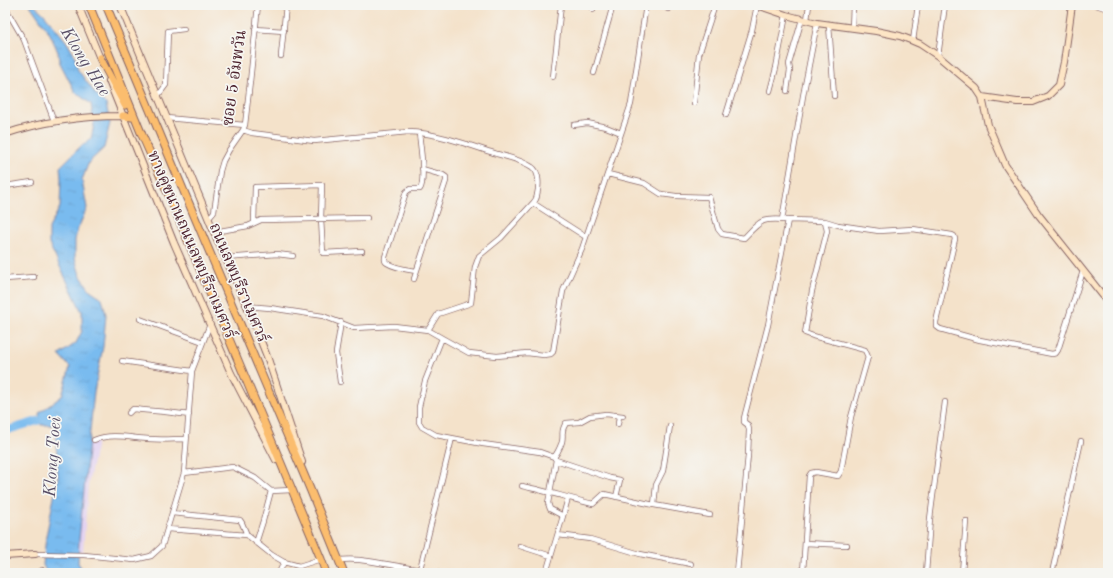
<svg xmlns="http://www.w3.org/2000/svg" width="1113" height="578" font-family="'Old Standard TT','Noto Serif Thai',serif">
<defs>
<pattern id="water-ripples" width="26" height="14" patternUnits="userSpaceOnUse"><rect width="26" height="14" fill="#79bbef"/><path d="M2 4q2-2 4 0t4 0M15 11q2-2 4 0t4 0" fill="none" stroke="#6aa0cd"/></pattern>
</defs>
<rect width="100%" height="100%" fill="#f6f6f2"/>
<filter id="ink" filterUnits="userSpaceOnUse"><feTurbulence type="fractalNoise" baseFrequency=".025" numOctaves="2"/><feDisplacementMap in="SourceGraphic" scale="8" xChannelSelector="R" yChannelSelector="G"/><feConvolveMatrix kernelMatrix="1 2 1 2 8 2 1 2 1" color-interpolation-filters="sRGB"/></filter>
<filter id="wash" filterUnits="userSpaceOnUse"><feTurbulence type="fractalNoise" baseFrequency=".012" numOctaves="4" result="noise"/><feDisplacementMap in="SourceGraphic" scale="16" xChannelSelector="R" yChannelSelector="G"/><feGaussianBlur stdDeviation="0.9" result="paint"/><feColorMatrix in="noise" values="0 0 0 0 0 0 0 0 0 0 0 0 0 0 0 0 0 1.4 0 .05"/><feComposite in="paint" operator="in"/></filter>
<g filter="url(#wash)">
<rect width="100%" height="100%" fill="#f4e2ca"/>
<path fill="#e3d3f2" d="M86,441l11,1 -9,43 -5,67 -9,-1z"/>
<path fill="url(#water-ripples)" stroke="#626d8d" d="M30,5h4l10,9 22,27 8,13 4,16 16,22 12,12 4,19 -6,25 -15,14 -7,18 5,28 -10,23 -2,9v18l5,17 10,15 12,8 4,17 -3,32 -9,45 -15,147 -1,24 7,10h-38l-4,-8 3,-29 12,-58 -3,-53h-14l-2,-12 23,-17 8,-29 -11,-12 17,-12 6,-12v-19l-33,-68v-16l11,-21 1,-29 -1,-11 20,-20 11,-8 3,-14 -3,-21 -16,-12 -16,-31 -1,-9 -8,-18z"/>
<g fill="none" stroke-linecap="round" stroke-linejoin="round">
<path stroke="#79bbef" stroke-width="8" d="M5,431l45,-14"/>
</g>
</g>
<g filter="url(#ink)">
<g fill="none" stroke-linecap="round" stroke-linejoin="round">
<defs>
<path id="street" d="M1096,5l12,4
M5,7l19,33 30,81
M668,9l1,-4
M593,10l1,-5
M807,20l2,-15
M829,25l5,71
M852,28l1,-23
M255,29l29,2
M913,41l5,-36
M281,56l5,-51
M938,56l7,-51
M594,73l19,-68
M553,77l8,-72
M770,91l6,-23 10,-53
M787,91l3,-21 -1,-6 13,-45
M157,97l9,-12 2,-54 16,-2
M694,103l5,-49 16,-49
M726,115l26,-85 5,-25
M166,118l79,7
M574,125l13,-2 19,4 15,6
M243,130l9,3 62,8 94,-9c30,1 61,13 89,22 11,3 25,6 35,13 8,5 7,20 5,28 0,3 -2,6 -4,8
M608,174l36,9 17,11 15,2 33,1 9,32 4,5 22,4c18,-19 18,-20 44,-18l-20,105 -24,93v4l4,3 1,5 -1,25 -11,118
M5,186l27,-4
M5,212h1
M209,218l5,-6 6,-41 3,-10 6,-11 14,-20 2,-5 5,-43 8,-77
M782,220l21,-124 14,-73
M788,220l37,1 2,10 -15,60 -7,42 8,3 52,14 3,7 -17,60 -10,54 -3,5 -22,-4 -5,1 -2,3 -6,97
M825,221l13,4 41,6 34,-2 39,6 2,1 1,3 -19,83v4l4,3 40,11 72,14 4,-1 2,-3 25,-79
M254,223l1,-36 67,-2 -1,34 2,34 39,-2
M214,232l34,-6 13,-6 106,-2
M226,258l51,-4 16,2
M416,271c-7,-1 -23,-4 -29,-8 -3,-2 -2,-3 -2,-6l21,-65 4,-3h10c6,-8 0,-46 -1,-56
M5,279l29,-2
M414,279l32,-98v-4l-3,-2 -21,-6
M247,306l23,2 53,8 31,12 40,-2 34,4 14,8 -17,43 -6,26v15l3,5 14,8 47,9 57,8 14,5 2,3 -8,43 2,6 13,7 -17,57
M140,319l63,23
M428,330l10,-16 33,-11 4,-36 4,-11 22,-18 32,-35 53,34 45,-133 15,-99
M442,338l27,15 28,3 30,-3 17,2 7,-1 2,-2 10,-61 19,-42 4,-12
M122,361l70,10
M340,382l-4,-29 5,-31
M129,413l4,-4c19,2 38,3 56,6
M618,424l1,-8
M94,440c18,-7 36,-2 55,-1 12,1 25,0 37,0
M554,457c4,-4 6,-10 8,-15 2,-9 -2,-10 4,-19l13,-1 11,-6 16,-2 17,2
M556,460l54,18 10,2 -4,17
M184,473l49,-6 22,11 16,13 21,-1
M522,486c24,5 47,12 71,18l11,-10 50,11 56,10
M654,505l2,-20 7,-14 7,-45
M172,513l68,7 2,3 5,12 25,20 12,7 15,4 22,-7
M563,516l5,-18
M167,529l80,6
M558,535l32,4 50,15 51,10
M256,543l7,-22 8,-30
M805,543l42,2
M520,546l31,10
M35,554l49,1 50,5 17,-4 11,-10 22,-73 8,-102 18,-47
M339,560c21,-2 33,2 53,5 15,3 31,5 47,8
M420,569l32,-131
M42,570l1,3
M279,573l5,-11
M926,573l4,-54 15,-117
M962,573l4,-52
M1052,573l29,-132"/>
<path id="secondary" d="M78,5l23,56
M120,5l94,227 33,74 21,53 34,103
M757,5l29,10 31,8 59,8 24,5 13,5 7,3 18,12 38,32 6,9 35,5h16l15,-6 11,-11 5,-23 8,-57
M109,81l65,162 57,130 45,87
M982,97l6,28 17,40 33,49 70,88
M5,134c38,-13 78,-18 118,-18
M5,556l30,-2"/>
<path id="primary" d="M89,5l53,130 29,65 150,359 5,14
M106,5l79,189 125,295 34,84
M100,58l25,47
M123,116l9,1"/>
</defs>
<use href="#street" stroke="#866363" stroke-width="6"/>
<use href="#secondary" stroke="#866363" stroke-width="8"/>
<use href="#primary" stroke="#866363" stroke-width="9"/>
<use href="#street" stroke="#fff" stroke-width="4.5"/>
<use href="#secondary" stroke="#fde5c5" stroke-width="6"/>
<use href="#primary" stroke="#fbbd6e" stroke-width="7"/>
</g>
</g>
<g text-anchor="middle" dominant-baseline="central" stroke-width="3.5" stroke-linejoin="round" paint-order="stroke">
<g font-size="16" fill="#4a1f2b" stroke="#f6f6f2">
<text transform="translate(235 78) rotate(-82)">ซอย 5 อัมพวัน</text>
<text transform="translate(191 245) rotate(67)">ทางคู่ขนานถนนลพบุรีราเมศวร์</text>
<text transform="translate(238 283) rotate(67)">ถนนลพบุรีราเมศวร์</text>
</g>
<g font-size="17" font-style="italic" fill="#584e66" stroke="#f6f6f2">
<text transform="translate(85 62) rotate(58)">Klong Hae</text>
<text transform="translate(53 457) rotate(-86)">Klong Toei</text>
</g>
</g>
<rect width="1113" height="578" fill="none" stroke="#f6f6f2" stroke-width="20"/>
</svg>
